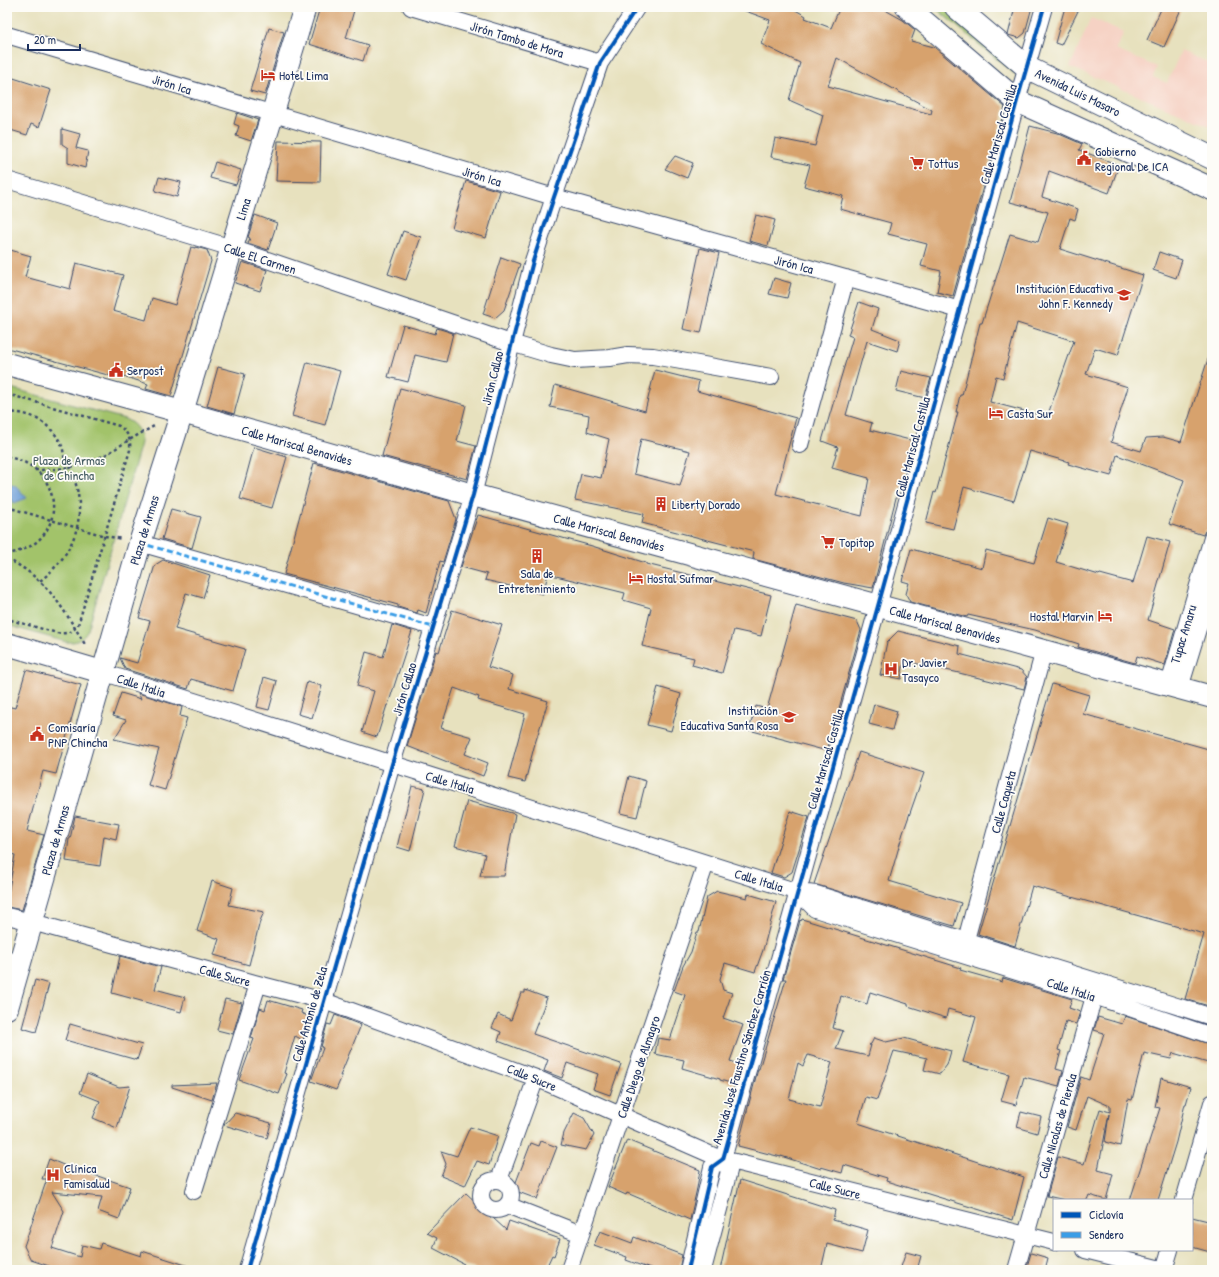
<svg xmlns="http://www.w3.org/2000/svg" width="1219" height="1277" font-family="'Patrick Hand',sans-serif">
<rect width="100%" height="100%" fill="#fdfcf7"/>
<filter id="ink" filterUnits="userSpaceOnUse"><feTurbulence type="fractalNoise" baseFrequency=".025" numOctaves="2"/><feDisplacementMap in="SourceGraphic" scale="8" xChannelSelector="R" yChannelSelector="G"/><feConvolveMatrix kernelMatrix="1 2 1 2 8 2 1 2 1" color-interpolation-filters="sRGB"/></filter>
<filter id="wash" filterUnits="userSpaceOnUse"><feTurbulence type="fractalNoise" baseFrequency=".012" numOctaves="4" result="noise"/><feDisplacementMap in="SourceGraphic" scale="16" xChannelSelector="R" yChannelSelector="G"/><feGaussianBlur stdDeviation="0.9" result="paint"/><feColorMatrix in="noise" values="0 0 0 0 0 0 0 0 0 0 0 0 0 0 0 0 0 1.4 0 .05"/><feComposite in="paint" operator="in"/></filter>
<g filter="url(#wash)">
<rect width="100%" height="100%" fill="#e7e1be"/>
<path fill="#f6d2c4" d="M1091,18l33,14 -8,18 41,17 -4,10 14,6 14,-32 31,13v63l-142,-60z"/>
<path fill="#a2c36b" stroke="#5e7964" d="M934,7h20l64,53 -2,15z
M7,387l118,32c11,5 16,12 16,24l-53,187c-5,10 -12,13 -22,12l-59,-17z"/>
<path fill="#6d9ed7" stroke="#44669a" d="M7,482l9,4 11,12 -13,5 -2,-4 -5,-1z"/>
<g id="blocks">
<path fill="#d7a26d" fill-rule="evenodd" d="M320,7h35l-9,31 22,7 -5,16 -54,-17z
M741,7h49l16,9 -1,2 26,10 9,-21h43l4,4 16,9 12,10 -4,11 23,6 71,60 -52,189 -16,-4 4,-21 -20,-5 6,-22 -39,-10 3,-11 -51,-14 3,-13 -39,-10 6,-21 -39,-8 4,-19 40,8 8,-31 -34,-15 11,-37 -39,-19 9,-24 -30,-11zM837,58l95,52 -1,4 -103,-28z
M1015,7h17l-7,26 -6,5 -11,-3z
M1065,7h15l-19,38 -6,-2z
M1162,7h20l-18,40 -17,-7z
M269,28l15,4 -19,63 -15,-4z
M7,76l44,14 -12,37 -8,-3 -4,11 -20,-6z
M237,113l21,7 -7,21 -15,-5 3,-10 -5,-2z
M1030,126l27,7 25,11 -3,6 40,15 -10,28 -60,-22 -7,26 36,12 -3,11 -5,-2 -10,31 83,26 -25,80 -23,-7 -9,26 42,13 -17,55 30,9 5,-13 17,-1 18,5 28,-86h3v164l-3,9 -4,2 -2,4 -34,-11 15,-44 -67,-25 -6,21 -43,-12 1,-2 -39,-11 -16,50 -50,-14 -11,42 -27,-6 8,-31 2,1 22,-81h-2l4,-17h2l18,-72h2l28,-89 28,8 10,-30 -38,-10zM1017,323l57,18 -27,76 -57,-15 6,-26 7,2z
M62,129l18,5 -4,14 12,3 -3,17 -17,-5v-15l-6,-4z
M278,141l43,1 -1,40 -44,-1z
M675,156l18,7 -6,15 -22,-9z
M215,162l26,8 -5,15 -26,-7z
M159,177l22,5 -4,15 -22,-6z
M466,181l34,10 -14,47 -34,-10z
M255,215l22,8 -9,27 -20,-7 2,-5 -2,-1z
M756,215l19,5 -7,26 -19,-5z
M403,231l18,6 -15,43 -18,-6z
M191,247l4,1v-1l12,3 4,11 -40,135 -25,-7 2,-5 -28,-9 -1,3 -112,-30v-99l24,7 -6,21 45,12 6,-26 47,12 -10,36 33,9 6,-22 23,7z
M700,248l19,5 -18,80 -18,-4z
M1159,252l23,8 -6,18 -23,-8z
M501,257l19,7 -16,46 -9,8 -12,-4z
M242,262l25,8 -7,21 -25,-8z
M774,278l17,5 -4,15 -18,-4z
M859,302l19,7 -6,20 28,11 -3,11 -30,-10 -21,74 26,8 -2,7 44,11 -13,46 -2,-1 -26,102 -29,-5 -91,-24 1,-7 -112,-29 2,-9 -69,-14 6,-26 20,4 8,-39 -22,-7 2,-17 -39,-8 5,-22 90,26 10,-41 44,11 -2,10 99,27 -20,76 86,22 7,-38 -37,-10 6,-21 -16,-6 31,-104 -5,-2zM641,439l49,12 -10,35 -46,-12z
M403,325l32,9 2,-6 16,5 -7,29 -31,-7 -7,27 -20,-5z
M307,362l33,9 -15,54 -33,-9z
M218,367l27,7 -11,40 -27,-8z
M901,371l30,7 -6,20 -29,-7z
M400,388l66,17 -9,36 19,5 -9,33 -85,-23z
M254,447l33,10 -15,51 -32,-9z
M314,463l135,38 7,18 -13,43 -3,-1 -14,52 -8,-3 -1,3 -19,-6v-2l-114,-31z
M171,509l30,8 -9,31 -30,-9z
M478,515l114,31 54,17v1l125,31 -10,41 -27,-6 -12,43 -30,-8 2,-7 -52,-12 9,-38 -28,-8 2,-7 -77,-19 -5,20 -58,-14 2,-6 -26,-7z
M1048,518l20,6 -12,38 43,13 1,-1 33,9 14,-47 23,6 -22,78 27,9 -10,36 -28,-9 -2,7 -57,-16 1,-3 -44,-14 -67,-15 -1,2 -57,-15 -4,-8 3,-11 -7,-2 9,-32 71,19 4,-18 48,13z
M163,560l47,15 -7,23 -17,-5 -11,36 70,20 -12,42 -42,-12 -3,10 -63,-20 -5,-11 17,5 13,-42 -11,-3 16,-53z
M796,605l61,16 4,9 -34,121 -78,-21 7,-24 11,3z
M452,610l50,15 -14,42 25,8 -4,14 39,12 -14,46 -9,35 -17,-4 17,-64 -47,-14 1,-3 -25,-9 -13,40 31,9 -7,17 23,9 -5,13 -76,-30 29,-95 3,1z
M392,625l20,6 -24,74h-1l-10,32 -15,-5 12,-41 -17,-5 9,-34 17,5z
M898,631l62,15 -1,8 62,16 6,7 -3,12 -69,-17 -51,-11 -3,18 -21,-4 7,-33z
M26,670l55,15 -25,89 -13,-3 -16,60 17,4 -22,75 -15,-3v-7l8,-45 -8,-2v-147l8,2z
M264,677l13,4 -8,29 -12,-3z
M307,682l15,4 -10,32 -14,-4z
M1052,684l37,11 -6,19 129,36v257l-27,-8 19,-65 -172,-48 -17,60 -37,-12z
M658,687l23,7 -10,37 -24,-6z
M121,693l20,6 -3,-6 44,14 -2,9 7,2 -22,72 -17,-5 11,-36 -45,-10 12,-19 -13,-4z
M874,704l23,7 -5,19 -23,-6z
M859,752l65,21 -21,60 -14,48 72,22 -7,23 -140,-42z
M629,776l17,5 -9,36 -17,-4z
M412,786l13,3 -15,62 -13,-4z
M467,801l31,8 17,5 -11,62h-24l5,-22 -30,-8z
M790,811l19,6 -17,55 -8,5 -13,-4z
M75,816l44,8 -3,15 -12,-3 -4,30 -34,-5 3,-22h1z
M212,881l21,7 -4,17 35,7 -4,9 -11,44 -35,-10 5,-16 -22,-8z
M717,891l30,7 1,-4 28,8 -13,48 -8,22 -30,-9 -5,16 3,11 9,3 -9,25 20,7 -13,36 10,3 -6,20 -14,-4v-1l-38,-11 2,-8 -29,-6 3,-16 12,2 15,-45 -11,-4 9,-25 8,-14 6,-20h2l8,-35z
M802,919l159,49 -1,2 42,12 1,-4 69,21 -3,9 11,4 -4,12 -10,-3 -8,29 3,1 -5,18 7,2 -4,15 -35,-9 -8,28 -15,-4 8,-27 -46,-12 13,-45 -28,-8 -2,9 -38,-12v-2l-38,-12 -3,12 -26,-8 -8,32 10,3 -7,18 32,7 3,-11h-2l2,-1 3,-6 12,4 18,-4 47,13 -4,14 -7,9 -16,-4 3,-12 -33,-7 -17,49 -11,-3 -8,26 166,54 -11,43 -127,-39 1,-3 -43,-13 -2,8 -21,-6v2l-40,-13v1l-43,-11 20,-77h1l27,-90h-3l15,-51 2,-8 1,1zM808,1055l24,7 -12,45 -31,-8 9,-36 5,3z
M120,956l41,11 -6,22 30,8 -4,15 -69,-19z
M35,980l14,4 -13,48 -14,-4z
M525,990l22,8 -14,36 88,30 -11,31 -17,-6 5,-15 -31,-11 -5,15 -18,-7 4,-11 -50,-19 3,-9 -9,-4 6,-14 13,6 10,-27h4z
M225,999l17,4 -9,31 -16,-4z
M268,1000l34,10 -1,3 9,4 -7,23 -8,-4 -11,37 3,1 -8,20 -40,-14 15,-41 -3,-1 9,-30 5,2z
M335,1015l26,10 -21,51h2l-6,14 -25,-9 12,-33 -2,-1 6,-23 4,1z
M1125,1016l87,29 -4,18 -35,-10 -2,6 -27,-6 -12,47 -4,-1 -8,47 -15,-4 4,-28 -11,56 15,4 -7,26 -17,-5 -2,5h-22l-18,-4 11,-39 26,7 16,-55 10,3v-6l-23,-10 -11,34 -9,-3 14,-50 8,3 15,-47 -10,-3 4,-13 24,7z
M70,1024l72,21 -5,15 -72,-20z
M87,1074l32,13 11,-1 -13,42 -24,-10 7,-17 -20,-8z
M1161,1078l30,9 -5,17h-1l-9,38 -18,58h-28l30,-92 -5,-1z
M217,1083l-5,17 -40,-13v-2z
M1021,1112l20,5 -4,16 -20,-6z
M235,1113l36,10 -4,15 -43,-13z
M574,1113l10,5 10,17 -8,15 -25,-5 3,-12z
M470,1127l28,9 -9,29 -12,-4 -12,25 -24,-10 5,-12 -5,-13 16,5z
M627,1140l73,30 -3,18 -7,32 -63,-27 -1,2 -18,-8z
M541,1141l16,6 -20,52 -24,-9 18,-47 8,3z
M49,1159l24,10 1,-1 56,19 -11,32 -21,-8 4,-14 -50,-5 12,19 -12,37 28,9 2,-12 17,4 2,-6 40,13 1,-5 50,16v3h-131l-30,-10 -7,-14 23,-67h-5z
M740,1180l95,30 -2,10 35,10 -6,23 -35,-9 -6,26h-101z
M466,1193l40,37 3,-9 51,18 -6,17 -2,-1 -7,15h-65l-17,-4 1,-2 -31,-16 4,-10 -10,-5z
M1192,1217l20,5v22l-2,8 -18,-5z
M600,1231l32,12 2,-6 48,18 -3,15h-26l-27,-10 1,-3 -33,-12z
M906,1252l15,4 -4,14h-17z
M1031,1253l17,5 -3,12h-19z"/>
</g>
</g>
<g filter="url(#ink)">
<use href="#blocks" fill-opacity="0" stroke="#3a4a6c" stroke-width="1"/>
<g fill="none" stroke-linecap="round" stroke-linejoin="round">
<defs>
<path id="street" d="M411,7l189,56
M7,35l547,162 406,113
M7,180l225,68 279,95 40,12 24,5 35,-2 18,-3 25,1 118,21
M800,445l46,-167
M140,543l293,84
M102,672l696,220 18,2 396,123
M1169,684l43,-146
M1180,688l32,-105
M798,892l17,17 279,87 118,40
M7,916l25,6 226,62 66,17 212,77 178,78 9,3 331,83
M963,951l81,-301
M499,1180l37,-102
M481 1195a15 15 0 1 1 30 0a15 15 0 1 1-30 0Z
M194,1191l64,-207
M1184,1200l28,-97
M507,1205l74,29
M1085,1250l80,20
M247,1270l145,-506 81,-269 60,-234 21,-64 46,-134 37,-56
M569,1270l137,-407
M688,1270l24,-103 11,-8 155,-553 139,-505 27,-94
M703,1270l26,-99 -6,-12
M1016,1270l81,-284
M1164,1270l6,-20"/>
<path id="secondary" d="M7,644l95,28"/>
<path id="primary" d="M7,364l175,48 291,83 739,202"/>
<path id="highway" d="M907,7l110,94 195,88
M956,7l72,61 184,90
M7,1008l133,-465 42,-131 123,-405"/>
</defs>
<use href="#street" stroke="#3a4a6c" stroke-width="18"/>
<use href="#secondary" stroke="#3a4a6c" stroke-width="24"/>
<use href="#primary" stroke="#3a4a6c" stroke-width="24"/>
<use href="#highway" stroke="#3a4a6c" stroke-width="24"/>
<path stroke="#3a4a6c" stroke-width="2.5" stroke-dasharray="3 3" stroke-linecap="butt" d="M7,394l112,32c9,6 12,13 11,24l-52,175c-6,8 -12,9 -21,8l-50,-14
M7,413c23,-3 46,12 55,33 2,7 3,15 3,22
M7,457c59,9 64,88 0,97
M35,470c22,0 44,-3 64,-12 11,-5 20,-12 30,-18 9,-5 18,-10 27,-15
M7,507l98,29 17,3
M7,559c40,19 57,51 79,87
M40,581c38,-30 49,-69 30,-114"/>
<use href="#street" stroke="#fff" stroke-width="16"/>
<use href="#secondary" stroke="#fff" stroke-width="22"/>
<use href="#primary" stroke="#fff" stroke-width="22"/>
<use href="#highway" stroke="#fff" stroke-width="22"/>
<path stroke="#3b9de6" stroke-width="3" stroke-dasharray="6 3" stroke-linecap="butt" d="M140,543l293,84"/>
<defs>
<path id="cycleway" d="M247,1270l145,-506 81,-269 60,-234 21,-64 46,-134 37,-56
M688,1270l24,-103 11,-8 155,-553 139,-505 27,-94"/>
</defs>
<use href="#cycleway" stroke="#fdfcf7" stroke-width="6"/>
<use href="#cycleway" stroke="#0057b8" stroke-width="4"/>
</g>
</g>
<defs>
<symbol id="hotel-bare" viewBox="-9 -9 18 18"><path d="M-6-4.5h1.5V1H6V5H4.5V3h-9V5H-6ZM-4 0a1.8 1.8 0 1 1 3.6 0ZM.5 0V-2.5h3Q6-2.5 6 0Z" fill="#c8321e" stroke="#fdfcf7" stroke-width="2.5" paint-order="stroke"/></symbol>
<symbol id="civic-bare" viewBox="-9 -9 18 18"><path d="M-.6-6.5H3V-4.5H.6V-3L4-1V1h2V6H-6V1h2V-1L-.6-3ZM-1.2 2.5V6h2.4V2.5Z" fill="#c8321e" stroke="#fdfcf7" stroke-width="2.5" paint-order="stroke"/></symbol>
<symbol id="supermarket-bare" viewBox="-9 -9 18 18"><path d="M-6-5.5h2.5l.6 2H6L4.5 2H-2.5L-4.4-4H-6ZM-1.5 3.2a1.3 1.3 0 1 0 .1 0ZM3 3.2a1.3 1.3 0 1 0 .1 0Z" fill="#c8321e" stroke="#fdfcf7" stroke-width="2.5" paint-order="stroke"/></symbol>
<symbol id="school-bare" viewBox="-9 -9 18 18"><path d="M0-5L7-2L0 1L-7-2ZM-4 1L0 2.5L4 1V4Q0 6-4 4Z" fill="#c8321e" stroke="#fdfcf7" stroke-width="2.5" paint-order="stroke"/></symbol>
<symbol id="building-bare" viewBox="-9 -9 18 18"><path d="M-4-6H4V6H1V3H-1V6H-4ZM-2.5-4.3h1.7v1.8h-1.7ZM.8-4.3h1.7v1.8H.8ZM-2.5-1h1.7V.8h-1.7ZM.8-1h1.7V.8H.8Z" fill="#c8321e" stroke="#fdfcf7" stroke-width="2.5" paint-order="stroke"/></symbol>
<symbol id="hospital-bare" viewBox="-9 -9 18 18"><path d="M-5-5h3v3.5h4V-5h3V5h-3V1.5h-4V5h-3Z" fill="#c8321e" stroke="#fdfcf7" stroke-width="2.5" paint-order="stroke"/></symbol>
</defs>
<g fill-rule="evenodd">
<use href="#hotel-bare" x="258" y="65" width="20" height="20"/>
<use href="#civic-bare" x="1074" y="148" width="20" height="20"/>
<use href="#supermarket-bare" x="907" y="153" width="20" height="20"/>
<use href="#school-bare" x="1114" y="285" width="20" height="20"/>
<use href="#civic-bare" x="106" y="360" width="20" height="20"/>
<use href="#hotel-bare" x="986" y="403" width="20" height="20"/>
<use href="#building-bare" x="651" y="494" width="20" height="20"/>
<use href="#supermarket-bare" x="818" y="532" width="20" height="20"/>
<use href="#building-bare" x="527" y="546" width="20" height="20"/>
<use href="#hotel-bare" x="626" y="568" width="20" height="20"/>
<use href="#hotel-bare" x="1095" y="606" width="20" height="20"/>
<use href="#hospital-bare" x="881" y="659" width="20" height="20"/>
<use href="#school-bare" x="779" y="707" width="20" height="20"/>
<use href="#civic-bare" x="27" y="724" width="20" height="20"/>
<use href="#hospital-bare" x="43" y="1165" width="20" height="20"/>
</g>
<g text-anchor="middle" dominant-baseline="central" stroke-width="3.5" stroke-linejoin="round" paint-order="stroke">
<g font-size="13" fill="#1b2f5e" stroke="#fdfcf7">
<text transform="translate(517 39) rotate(17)">Jirón Tambo de Mora</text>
<text transform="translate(172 84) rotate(17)">Jirón Ica</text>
<text transform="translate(1078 92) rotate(26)">Avenida Luis Masaro</text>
<text transform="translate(998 134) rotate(-74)">Calle Mariscal Castilla</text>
<text transform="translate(482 176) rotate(17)">Jirón Ica</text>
<text transform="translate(243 209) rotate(-73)">Lima</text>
<text transform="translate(260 258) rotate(18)">Calle El Carmen</text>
<text transform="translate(794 264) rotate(15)">Jirón Ica</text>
<text transform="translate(492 378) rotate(-76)">Jirón Callao</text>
<text transform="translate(297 445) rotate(16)">Calle Mariscal Benavides</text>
<text transform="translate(912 447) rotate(-75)">Calle Mariscal Castilla</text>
<text transform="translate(144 530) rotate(-73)">Plaza de Armas</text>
<text transform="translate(609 532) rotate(15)">Calle Mariscal Benavides</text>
<text transform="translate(945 624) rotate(15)">Calle Mariscal Benavides</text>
<text transform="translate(1183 634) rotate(-73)">Tupac Amaru</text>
<text transform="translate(141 685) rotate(18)">Calle Italia</text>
<text transform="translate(404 689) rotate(-73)">Jirón Callao</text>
<text transform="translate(825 759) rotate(-74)">Calle Mariscal Castilla</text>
<text transform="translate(450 782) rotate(17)">Calle Italia</text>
<text transform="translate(1003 802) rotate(-75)">Calle Caqueta</text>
<text transform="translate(55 840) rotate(-74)">Plaza de Armas</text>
<text transform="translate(759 880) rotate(17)">Calle Italia</text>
<text transform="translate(225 975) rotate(15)">Calle Sucre</text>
<text transform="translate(1071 989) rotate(18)">Calle Italia</text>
<text transform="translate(309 1014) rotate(-74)">Calle Antonio de Zela</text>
<text transform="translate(741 1057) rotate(-74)">Avenida José Faustino Sánchez Carrión</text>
<text transform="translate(638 1067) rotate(-71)">Calle Diego de Almagro</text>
<text transform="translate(532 1077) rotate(22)">Calle Sucre</text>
<text transform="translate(1057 1126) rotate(-74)">Calle Nicolas de Pierola</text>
<text transform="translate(835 1188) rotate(14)">Calle Sucre</text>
</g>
<g font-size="13" fill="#1b2f5e" stroke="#fdfcf7" text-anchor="start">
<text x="279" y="75">Hotel Lima</text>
<text x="1095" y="151">Gobierno<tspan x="1095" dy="15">Regional De ICA</tspan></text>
<text x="928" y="163">Tottus</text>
<text x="1113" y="288" text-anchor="end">Institución Educativa<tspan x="1113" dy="15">John F. Kennedy</tspan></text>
<text x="127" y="370">Serpost</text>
<text x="1007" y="413">Casta Sur</text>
<text x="672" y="504">Liberty Dorado</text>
<text x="839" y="542">Topitop</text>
<text x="537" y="573" text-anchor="middle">Sala de<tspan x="537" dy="15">Entretenimiento</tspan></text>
<text x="647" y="578">Hostal Sufmar</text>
<text x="1094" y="616" text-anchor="end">Hostal Marvin</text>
<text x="902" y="662">Dr. Javier<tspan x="902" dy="15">Tasayco</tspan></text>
<text x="778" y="710" text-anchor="end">Institución<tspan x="778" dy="15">Educativa Santa Rosa</tspan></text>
<text x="48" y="727">Comisaría<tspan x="48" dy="15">PNP Chincha</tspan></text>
<text x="64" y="1168">Clínica<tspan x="64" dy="15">Famisalud</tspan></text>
</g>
<g font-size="13" fill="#445b62" stroke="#fdfcf7">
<text x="69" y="460">Plaza de Armas<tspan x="69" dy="15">de Chincha</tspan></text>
</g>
</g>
<rect width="1219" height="1277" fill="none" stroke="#fdfcf7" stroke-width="24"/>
<rect x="1053" y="1199" width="140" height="52" fill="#fdfcf7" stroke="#a3aaba"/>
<rect x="1061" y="1212" width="20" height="6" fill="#0057b8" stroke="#a3aaba"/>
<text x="1089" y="1219" font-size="12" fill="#1b2f5e">Ciclovía</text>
<rect x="1061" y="1232" width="20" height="6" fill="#3b9de6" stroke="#a3aaba"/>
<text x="1089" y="1239" font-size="12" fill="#1b2f5e">Sendero</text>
<path d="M28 44v6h52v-6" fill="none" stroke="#1b2f5e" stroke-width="2"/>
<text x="34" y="44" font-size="12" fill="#1b2f5e" stroke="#fdfcf7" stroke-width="3" paint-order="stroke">20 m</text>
</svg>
